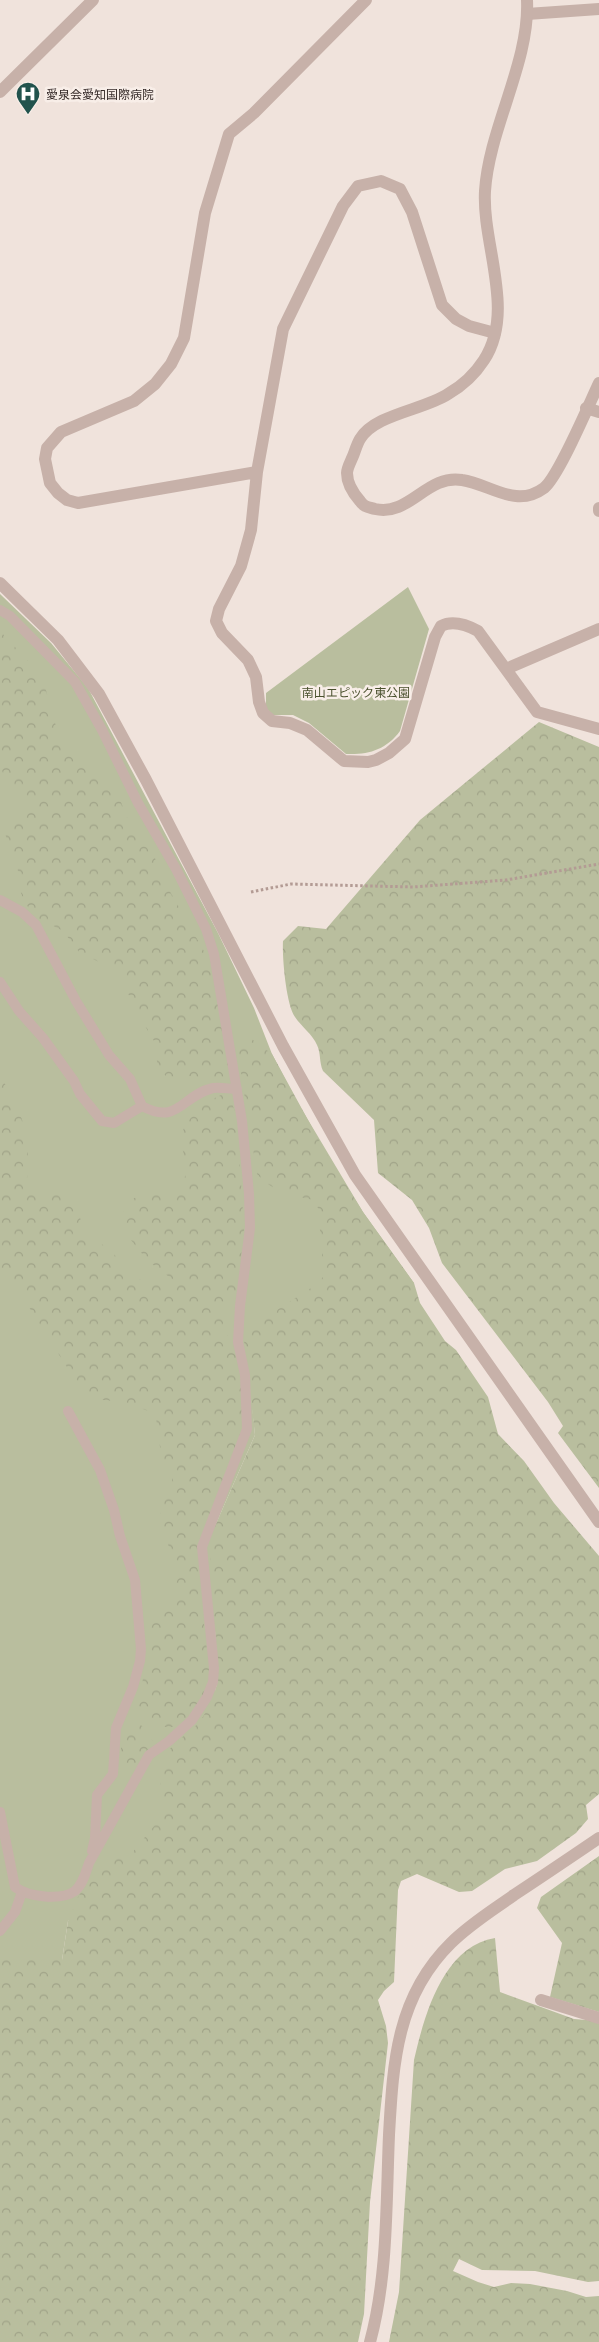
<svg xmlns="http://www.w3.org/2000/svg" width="599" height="2342" font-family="Quicksand,'Noto Sans JP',sans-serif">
<defs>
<pattern id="forest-crowns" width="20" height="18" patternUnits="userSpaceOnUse" patternTransform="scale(1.25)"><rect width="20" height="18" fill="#b9be9e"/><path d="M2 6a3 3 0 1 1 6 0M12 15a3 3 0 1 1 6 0" fill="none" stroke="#a0a388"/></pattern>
</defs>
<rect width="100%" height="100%" fill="#f0e3dc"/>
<path fill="#b9be9e" d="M408,587l21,42 -29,102c-14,19 -32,24 -54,23l-37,-31 -16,-8h-20l-7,-7v-15z
M0,594l51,49 37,45 130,245 36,75 18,46 23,44 68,114 51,71 -163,111 4,41 -40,91 1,240 -148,155 -6,39h-62z"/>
<path fill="url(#forest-crowns)" d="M0,631l42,45 17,61 11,18 51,47 5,14 29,42 5,16 49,86 16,79 4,36c-12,10 -27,2 -41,1 -7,0 -14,1 -21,1l-9,-9 -4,-27 -19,-32 -8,-18 -1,-11 -7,-8 -40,-20 -16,-21 -27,-14 -11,-14 -4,-10 -5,-36c-16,-21 -16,-44 14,-44l4,-5 -5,-10 -14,-6 -8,-8 -7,-19z
M539,722l60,25v741l-41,-55 5,-7 -15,-24 -106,-139 -13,-35 -17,-28 -34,-27 -4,-53 -51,-49c-4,-9 -2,-18 -6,-26 -4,-10 -16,-19 -22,-28 -9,-13 -13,-60 -12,-76l15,-15 28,3 94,-109z
M249,1037l23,17 54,99 37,59 51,71 6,20 25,38 11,9 32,47 10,37 26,27 30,42 45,53v238l-13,11 2,14 -12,14 -39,28 -32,8 -33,22 -13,1 -42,-18 -16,7 -3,9 -4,92 -10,9 -6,9 8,26 2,17 -18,159 -6,112 -6,28h-358v-382h62l6,-39 10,-24 18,-27 10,-9 26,-8 35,-43c-2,-10 -6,-20 -7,-30 -2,-33 23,-39 40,-59 9,-12 15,-27 18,-42l-8,-130 5,-23 40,-91 -11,-95 3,-11 67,-43 10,-10 -6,-68 -5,-8c-22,-5 -40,-8 -56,-26l-20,-126 3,-9z
M0,1077c19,26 26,47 28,80 0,12 -2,20 0,32 16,11 31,-6 47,6l9,40c7,5 14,7 21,11 11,6 17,22 25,31l44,10 2,-5 -28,-21 -27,-33 3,-22 10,-8 34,-5 15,-7 3,-15 -5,-33 4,-14 20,-21 18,-9 8,6 6,18 7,112 -8,72 -10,4c-2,9 -5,18 -1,26 3,5 7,8 9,13 9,29 12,67 5,97l-41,102 -1,20 13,112 -6,20 -13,21 -17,10h-9l-11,-5 -16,-17v-5l4,-8 1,-17 7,-16 -2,-12 2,-32 7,-7 14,-5c12,-26 -5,-57 -9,-85 -1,-4 -4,-11 -1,-15 2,-4 8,-8 12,-11l-1,-15 -11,-23 -5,-36 -8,-7 -23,-9 -22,-2 -21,-9 -67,-106 -15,-18z
M130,1720l7,1 12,12 4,9c-5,8 -20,30 -27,31l-5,-5v-35z
M599,1856v156l-49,-15 12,-54 -25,-35 4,-11z
M495,1938l5,54 74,27 25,2v260l-11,1 -53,-11 -53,-1 -23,-11 -6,12 25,11 16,5 17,-4 19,1 37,7 19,6 13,-1v46h-210l10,-50 15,-232c10,-43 28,-113 81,-122z"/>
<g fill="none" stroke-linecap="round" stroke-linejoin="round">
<path stroke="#b39b94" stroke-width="3" stroke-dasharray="2.5 2.5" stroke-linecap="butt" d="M251,892l40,-8 122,3 93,-7 93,-16"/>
<path stroke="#c7b1a9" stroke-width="10" d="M0,610l10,6 65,66 27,48 36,73 38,66 30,60 8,25 28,167 7,73 1,34 -10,78 -2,36 7,33 2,54 -45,118 12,121 -1,14 -6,15 -15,23 -23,21 -20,14 -60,108c-3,9 -6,21 -14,28 -14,10 -47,6 -60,-4l-15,-75
M0,900l22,12 14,13 40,76 33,54 21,24 12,27c36,20 40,-11 71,-18 8,-1 16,1 24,1
M0,982l19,29 24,27 31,43 6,13 22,27 12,2 28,-17
M68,1411l32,59 14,40 6,26 15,44 6,69 -1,12 -7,26 -17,41 -3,46 -16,21 -2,43 -3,13
M0,1931l15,-19 7,-20"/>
<path stroke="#c7b1a9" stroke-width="12" d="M527,14l72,-5
M495,333l-26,-7 -13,-7 -14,-14 -30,-93 -12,-23 -19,-8 -23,5 -15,20 -60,123 -26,143 -6,58 -10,36 -22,43 -3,12 6,12 26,27 8,17 3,25 4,11 9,8 18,2 17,7 37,31 24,1 8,-2 13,-7 16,-14 30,-102 6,-11c12,-6 26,-1 37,5l59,81 62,17
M586,408l13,4
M257,472l-179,31 -11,-3 -9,-7 -8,-10 -5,-24 2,-11 14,-16 73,-31 21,-17 16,-20 13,-26 21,-125 24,-79 25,-21 112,-113
M599,508v3
M506,669l93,-40
M541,2000l58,18"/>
<path stroke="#c7b1a9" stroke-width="12" d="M527,0c3,62 -38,128 -42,191 -3,54 31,120 -1,169 -9,14 -22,26 -36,34 -24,16 -73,20 -88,45 -3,5 -5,12 -7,17 -2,5 -6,12 -6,17 0,11 6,20 13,28 4,6 8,6 15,8 34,8 52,-35 87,-29 28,4 54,29 82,8 15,-12 45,-84 55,-105
M0,92l93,-92
M0,583l58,57 41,54 47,86 137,266 72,129 244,347
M370,2342c18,-66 16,-138 19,-207 4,-71 7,-138 62,-192 19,-19 42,-33 63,-48 29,-19 57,-38 85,-57"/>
</g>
<defs>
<symbol id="hospital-pin" viewBox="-11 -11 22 30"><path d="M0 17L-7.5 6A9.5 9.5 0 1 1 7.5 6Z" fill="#21534d" stroke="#f8eee8"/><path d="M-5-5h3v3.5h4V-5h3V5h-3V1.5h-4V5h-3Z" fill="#fff"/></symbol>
</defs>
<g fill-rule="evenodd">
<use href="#hospital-pin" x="14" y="80" width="28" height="38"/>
</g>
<g text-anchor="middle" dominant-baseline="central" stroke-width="5" stroke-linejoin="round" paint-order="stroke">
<g font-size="12" fill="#352a28" stroke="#f8eee8" text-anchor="start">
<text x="46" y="94">愛泉会愛知国際病院</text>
</g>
<g font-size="12" fill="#4a512e" stroke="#f8eee8">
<text x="356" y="692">南山エピック東公園</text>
</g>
</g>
</svg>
